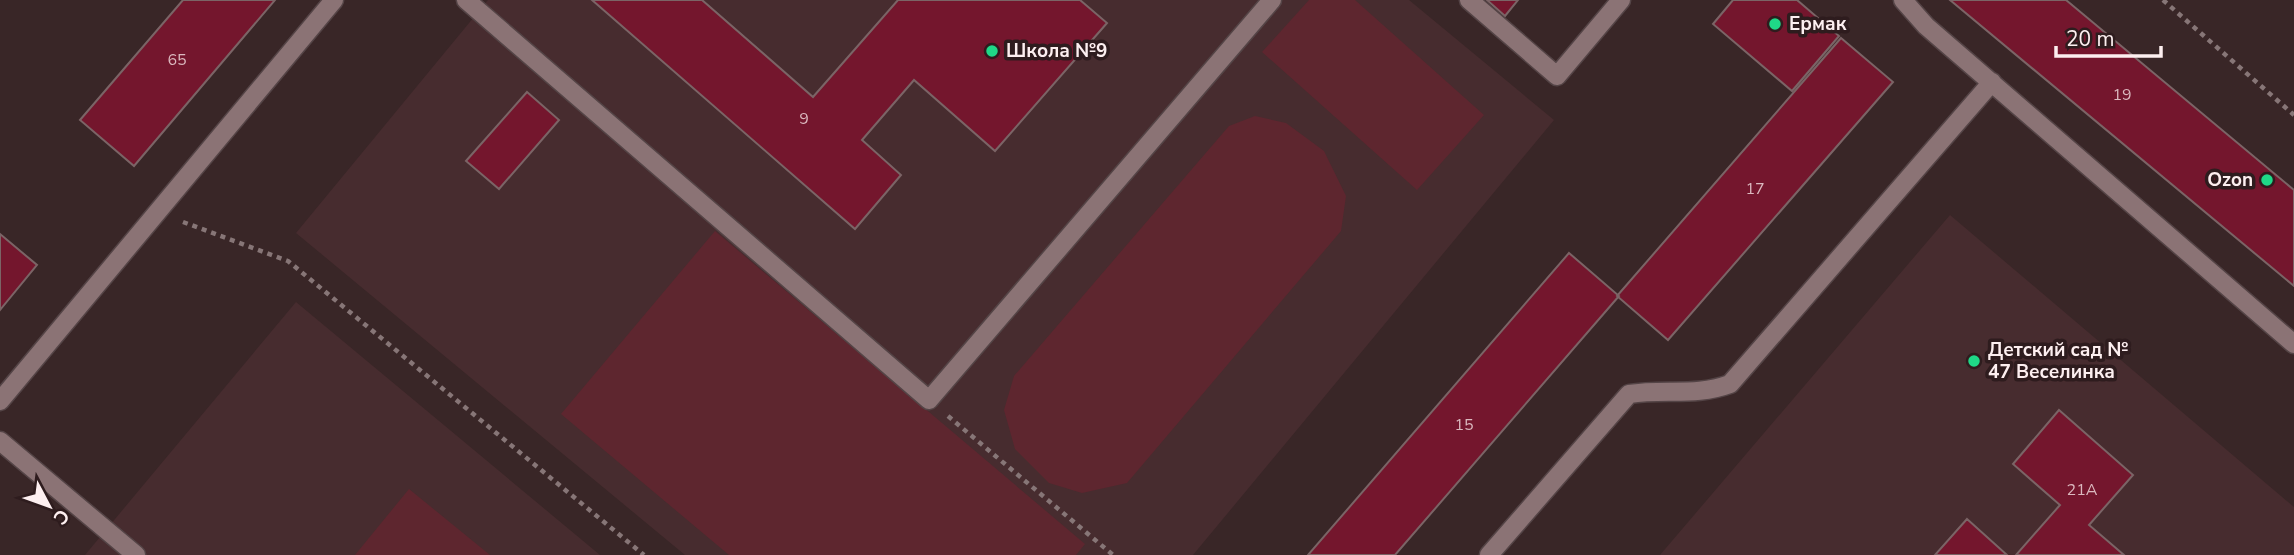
<svg xmlns="http://www.w3.org/2000/svg" width="2294" height="555" font-family="'Nunito Sans',sans-serif">
<rect width="100%" height="100%" fill="#392627"/>
<path fill="#472c2f" d="M488,0h921l145,120 -361,435h-508l-389,-322z
M1950,215l344,292v48h-634z
M296,302l304,253h-515z"/>
<path fill="#5e262f" d="M1309,0h46l129,115 -67,75 -155,-138z
M1255,116l31,7 38,28 22,45 -5,35 -214,252 -45,10 -33,-10 -34,-34 -11,-39 10,-34 215,-250z
M715,231l370,313 -9,11h-347l-168,-141z
M409,489l81,66h-135z"/>
<path fill="#74162d" stroke="#7b6466" stroke-width="2" d="M183,0h92l-141,166 -54,-46z
M592,0h110l111,97 85,-97h182l27,23 -112,128 -81,-71 -52,60 39,35 -46,54z
M1487,0h31l-13,16z
M1733,0h64l42,36 -47,55 -79,-67z
M1950,0h116l228,190v96z
M1841,38l52,44 -225,258 -51,-44z
M527,92l32,28 -60,69 -33,-28z
M0,234l37,31 -37,45z
M1569,253l50,43 -224,259h-87z
M2059,410l74,65 -44,50 35,30h-108l44,-50 -47,-41z
M1967,519l40,36h-72z"/>
<g fill="none" stroke-linecap="round" stroke-linejoin="round">
<defs>
<path id="minor" d="M466,0l463,400 343,-400
M1469,0l88,76 64,-76
M1903,0l23,26 368,318
M0,401l334,-401
M0,441l136,114
M1489,555l140,-161c36,-6 66,3 101,-10l262,-302"/>
</defs>
<use href="#minor" stroke="#544446" stroke-width="21"/>
<path stroke="#877677" stroke-width="4.5" stroke-dasharray="5 5" stroke-linecap="butt" d="M2163,0l131,115
M183,222l105,39 356,294
M948,416l165,139"/>
<use href="#minor" stroke="#8b7375" stroke-width="18"/>
</g>
<g fill="#1fd887" stroke="#2e1c1e" stroke-width="2.5">
<circle cx="1775" cy="24" r="7"/>
<circle cx="992" cy="51" r="7"/>
<circle cx="2267" cy="180" r="7"/>
<circle cx="1974" cy="361" r="7"/>
</g>
<g text-anchor="middle" dominant-baseline="central" stroke-width="7" stroke-linejoin="round" paint-order="stroke">
<g font-size="16" fill="#dbb9bf">
<text x="177" y="60">65</text>
<text x="2122" y="95">19</text>
<text x="804" y="119">9</text>
<text x="1755" y="189">17</text>
<text x="1464" y="425">15</text>
<text x="2082" y="490">21А</text>
</g>
<g font-size="19" font-weight="bold" fill="#fdeff0" stroke="#2e1c1e" text-anchor="start">
<text x="1789" y="24">Ермак</text>
<text x="1006" y="51">Школа №9</text>
<text x="2253" y="180" text-anchor="end">Ozon</text>
<text x="1988" y="350">Детский сад №<tspan x="1988" dy="22">47 Веселинка</tspan></text>
</g>
</g>
<g transform="translate(49 506) rotate(131)" stroke="#2e1c1e" stroke-width="5" paint-order="stroke">
<path d="M0-5L12 26L0 18L-12 26Z" fill="#fdeff0"/>
<text y="-10" font-size="19" font-weight="bold" text-anchor="middle" fill="#fdeff0">С</text>
</g>
<path d="M2056 46v10h105v-10" fill="none" stroke="#fdeff0" stroke-width="3.5"/>
<text x="2066" y="46" font-size="21" fill="#fdeff0" stroke="#2e1c1e" stroke-width="5" paint-order="stroke">20 m</text>
</svg>
